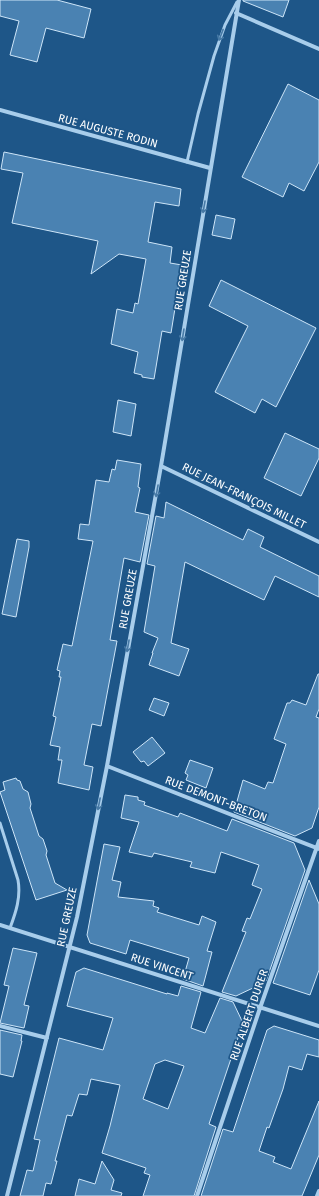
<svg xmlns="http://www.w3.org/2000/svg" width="319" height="1196" font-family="'Fira Sans',sans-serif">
<rect width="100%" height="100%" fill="#1e5688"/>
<path fill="#4a82b2" stroke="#cde5f8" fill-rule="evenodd" d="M0,0h57l34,9 -7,29 -38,-10 -9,34 -27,-7 9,-34 -19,-5z
M243,0h46l-6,17 -40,-16z
M288,84l31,16v62l-15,29 -15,-8 -6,14 -41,-20z
M4,152l177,37 -2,17 -24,-4 -7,40 24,5 -2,16 12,2 -11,68 -9,-2 -8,48 -12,-2v-2l-8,-2 4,-21 -27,-8 6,-35 16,4 2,-10 3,1 8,-45 -27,-5 -28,20 7,-33 -86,-18 11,-50 -22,-4z
M216,215l19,4 -4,20 -19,-4z
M221,280l95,48 -40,79 -14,-8 -7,14 -40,-21 33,-66 -39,-20z
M118,400l18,4 -5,32 -18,-4z
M285,433l34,16v9l-18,38 -37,-18z
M117,460l24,4 -3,23 2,1 -5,24 14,3 -9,47 -16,-4 -14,82 7,1 -16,85 -9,-2 -8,41 9,2 -4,23 -31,-7 4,-23h-4l2,-13 -10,-2 6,-28 -3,-1 8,-39h-2l1,-6 -3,-1 6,-26 9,2 21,-105 -15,-2 2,-15 9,1 7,-45 13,2 3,-13 3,1z
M166,502l77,38 5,-11 16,8 -4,10 59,29v21l-44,-21 -11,24 -79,-38 -14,81 18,6 -10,27 -30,-11 4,-12h-1l6,-15 -14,-6 11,-66 -8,-2 9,-48 8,2z
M17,539l12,2v6l-13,70 -14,-3z
M318,674h1v35l-3,8 3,1v89l-7,21 -17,8 -61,-24 9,-32 22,9 3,-7 5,1 13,-39 -12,-5 13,-36h3l2,-3 14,5z
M154,698l15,5 -5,13 -15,-6z
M152,737l13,16 -17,13 -4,-5 -3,1 -8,-10z
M190,760l23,8 -7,20 -20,-8 2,-5 -3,-2z
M16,778l1,2 3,1 3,8 5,3 3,12 -1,4 9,28 4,3 4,12 -1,4 9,28 12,7 -31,10 -36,-108 5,-2 -2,-8z
M125,795l13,2v3l7,2 -1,3 34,12 2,-4 47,18 5,-12 62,24 11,27 -39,111 -8,-3 -3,9 -19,9 -14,-4 24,-60 -4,-1 5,-13 3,1 12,-30 -10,-4 7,-20 -38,-13 -6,21 -25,-6 2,-5 -38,-9 -2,4 -23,-5 10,-30 -18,-4z
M104,844l16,3 -8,33 9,2 -3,15 36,4 -1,5 6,2 -2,4 42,13 3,-9 14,6 -9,29 5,1 -9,34 -20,-7 6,-21 -59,-18 -4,14 -36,-11 -3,-8z
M309,880l10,24v66l-9,25 -37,-12z
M13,948l24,5 -13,52 5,1 -5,22 -24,-5 9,-37 -5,-1z
M84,968l83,26v-1l11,3 3,-10 20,6 -10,36 14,5 15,-35 13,4 10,21 -34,101 7,3 -22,69h-51l7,-21 -6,-2 2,-5 -44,-15 8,-27 10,-41 -29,-6 -4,16 -8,-1 -7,22 -5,-1 -12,46h2l-6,23 -5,-1 -3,13h-23l7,-26 6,1 7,-31 -6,-1 25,-101 44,12 10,-32 -46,-12 9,-34zM165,1060l19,6 -16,43 -25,-10 12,-35z
M274,1026l45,14v17l-12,-3 -5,16 -13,-4 -6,23 -14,39 -2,-1 -8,24 16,6 -2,5 18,7 28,-68v54l-17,41h-101l22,-67 10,3 34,-102z
M0,1030l22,5 -1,6h1l-9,36 -13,-3z
M102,1161l12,19 -3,10 11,3 -1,3h-46l4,-17 16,5z"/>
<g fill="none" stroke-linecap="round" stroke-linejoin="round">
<path stroke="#a8cdeb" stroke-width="3" d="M187,162l11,-48 16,-58 11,-31 12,-23
M0,823l18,57c3,17 -2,32 -8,48"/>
<path stroke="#a8cdeb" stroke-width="4" d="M236,13l83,36
M0,110l210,58
M161,466l158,76
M107,766l212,83
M0,925l319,101
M0,1026l47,12
M7,1196l70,-279 30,-151 54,-300 78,-466
M197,1196l63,-188 59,-167
M317,1196l2,-5"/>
</g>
<defs><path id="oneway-shaft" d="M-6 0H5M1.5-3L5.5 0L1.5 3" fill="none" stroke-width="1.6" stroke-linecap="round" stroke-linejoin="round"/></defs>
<g stroke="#477aa6">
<use href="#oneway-shaft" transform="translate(221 35) rotate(111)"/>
<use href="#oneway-shaft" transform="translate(204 207) rotate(100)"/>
<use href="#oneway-shaft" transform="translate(183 335) rotate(99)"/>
<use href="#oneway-shaft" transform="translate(157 491) rotate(100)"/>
<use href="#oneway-shaft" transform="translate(128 646) rotate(100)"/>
<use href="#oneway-shaft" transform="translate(99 804) rotate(101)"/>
</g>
<g text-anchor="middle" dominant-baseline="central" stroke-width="3.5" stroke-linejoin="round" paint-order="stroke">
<g font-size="11" fill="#fff" stroke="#1e5688">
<text transform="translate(108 131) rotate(15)">RUE AUGUSTE RODIN</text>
<text transform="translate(183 280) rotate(-81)">RUE GREUZE</text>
<text transform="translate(244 496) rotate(26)">RUE JEAN-FRANÇOIS MILLET</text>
<text transform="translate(128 599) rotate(-80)">RUE GREUZE</text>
<text transform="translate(216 799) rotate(21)">RUE DEMONT-BRETON</text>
<text transform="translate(67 917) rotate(-78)">RUE GREUZE</text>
<text transform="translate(162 967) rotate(18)">RUE VINCENT</text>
<text transform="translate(249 1015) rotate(-71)">RUE ALBERT DURER</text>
</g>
</g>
</svg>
